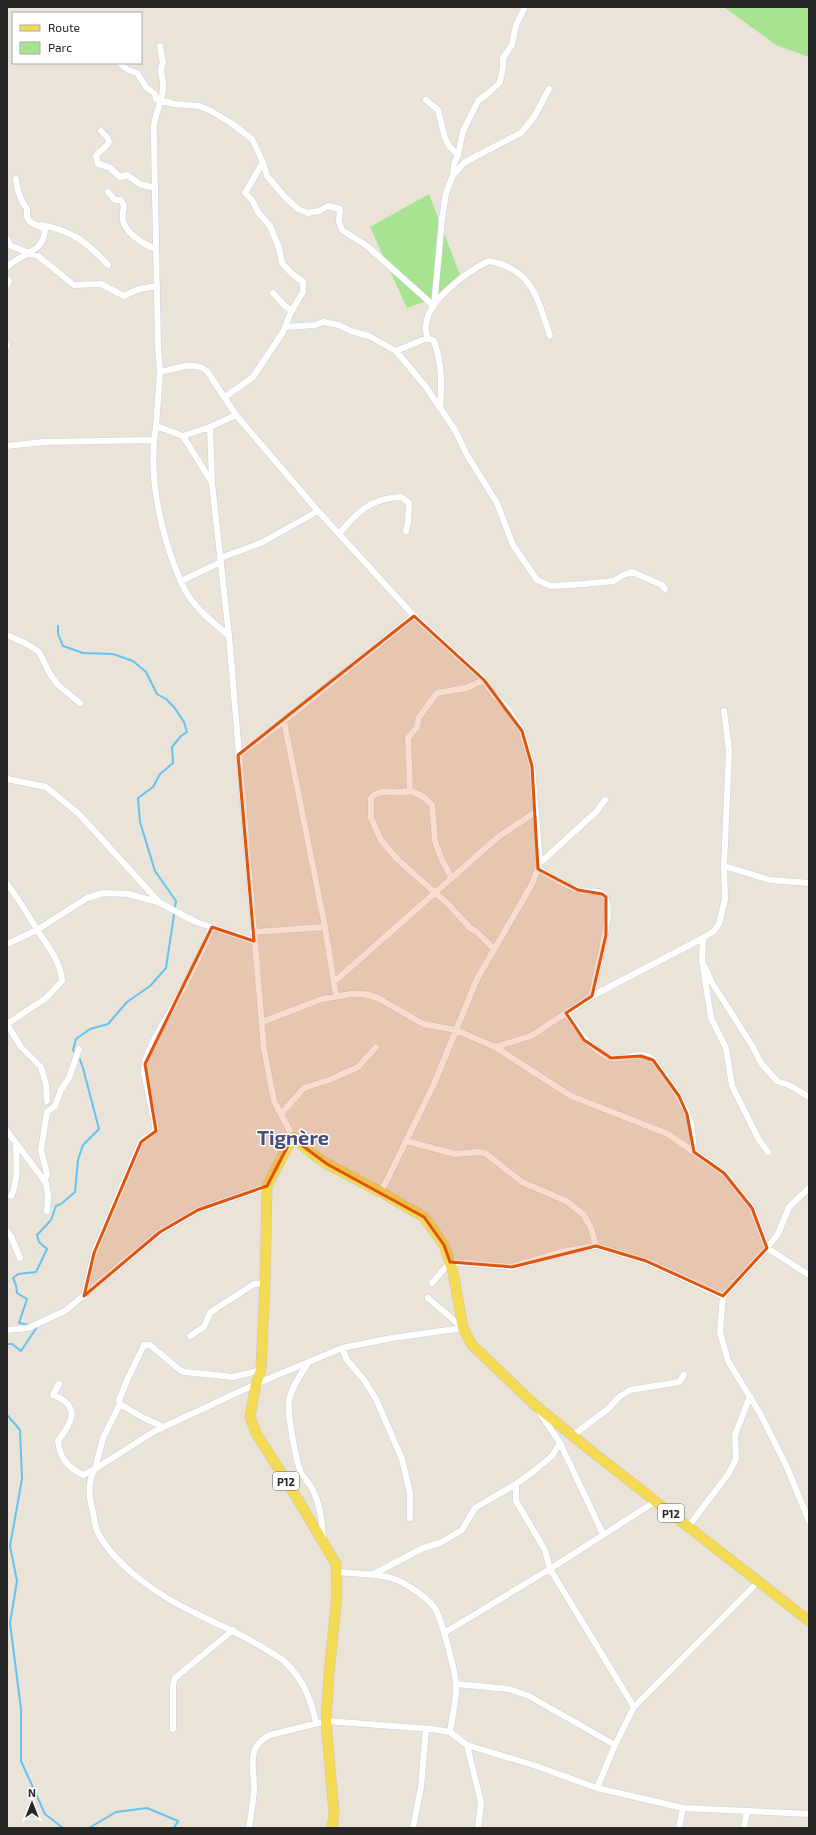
<svg xmlns="http://www.w3.org/2000/svg" width="816" height="1835" font-family="'Exo 2',sans-serif">
<rect width="100%" height="100%" fill="#eae3d7"/>
<path fill="#a8e391" d="M724,7h85v50l-33,-12z
M429,194l33,86 -12,5 2,6 -45,17 -37,-81z"/>
<g fill="none" stroke-linecap="round" stroke-linejoin="round">
<path stroke="#65c3f1" stroke-width="2" d="M58,626v8l5,12 20,7 30,1 20,7 13,11 11,22 9,5 8,8 10,15 3,10 -6,4 -9,11 1,16 -13,11 -7,13 -15,11 2,24 15,49 21,30 -10,67 -16,18 -23,16 -19,22 -18,5 -14,10 -3,11 3,4
M29,1325l-10,-2 8,-24 -10,-6 -1,-8 -3,-7 5,-4 18,-2 11,-23 -8,-7 -2,-7 14,-15 5,-14 5,-2 14,-12 3,-32 5,-15 16,-16 -16,-61 -4,-11
M7,1344h5l9,7 16,-24
M7,1415l13,15 2,49 -12,67 7,35 -7,42 11,86v52l24,53 18,14
M89,1828l27,-16 31,-4 31,13 -4,7"/>
<defs>
<path id="street" d="M160,46l3,17c-5,7 1,15 0,24 0,12 -6,22 -8,33 -2,6 -1,13 -1,19l4,208 2,25 -4,54 27,10 29,47 17,153 35,413 10,52 19,36
M120,63l8,7 9,3 9,14 9,7 1,5 18,5 25,2 12,5 20,12 21,16 11,23 4,14 18,21 13,12 10,4 11,-2 9,-5 12,3 -1,13 3,8 25,16 67,60
M426,100l12,10 7,28 4,8 9,9
M101,131l6,6 2,5c-3,6 -9,8 -13,14l2,8 11,3 11,10 7,-2 13,9 15,4
M453,175l1,-11 4,-9 5,-24 15,-30 13,-10 9,-9 3,-15v-9l9,-13 4,-20 9,-18
M108,192l7,8h6l3,6c-1,6 -3,12 0,18 5,11 22,22 32,25
M41,225c30,5 47,18 67,40
M7,239l4,7 27,10 36,29 27,-1 23,12 15,-7 18,-3
M7,267c15,-15 37,-13 38,-38l-15,-7 -3,-5v-8c-7,-9 -10,-18 -11,-30
M7,279l2,2 -2,4
M273,293l12,13 7,5
M434,306l8,-87 4,-26 7,-18 12,-13 56,-29 13,-16 15,-28
M285,327l30,-2 8,-3 16,3 12,6 18,5 27,15 31,-13 7,3c8,23 8,43 6,67
M427,338c0,-4 -2,-8 -1,-12 1,-26 42,-55 63,-65 44,8 49,39 61,75
M7,345v1
M396,351l30,36 29,43 12,25 30,48 16,42 24,35 14,6 33,-2 30,-3 9,-6 9,-3 30,13 3,4
M160,372c15,-3 34,-12 47,-1l29,44 82,96 96,105 70,64 9,14 14,14 15,23 10,35 8,97 -8,21 -55,95 -43,105 -53,108
M225,397l28,-20 30,-45 8,-20 12,-20v-10l-12,-9 -9,-10 -3,-15 -9,-22 -12,-14 -6,-12 -7,-7 18,-31
M156,426c-8,45 3,99 19,141 4,9 7,20 13,28 10,16 27,29 41,41
M210,427l2,55
M183,436l27,-9 26,-12
M7,446l37,-4 109,-2
M339,534c18,-22 32,-36 62,-37l8,6 -1,19 -2,9
M220,558l41,-15 57,-32
M181,581l40,-19
M7,635l18,8 14,9 11,22 8,11 22,18
M484,680l-18,8 -29,5 -18,24 -2,10 -9,11 2,52c-10,7 -28,-5 -39,8v20l10,22 17,20 50,44 22,24 7,4 17,17
M284,721l41,206 11,69
M238,755l46,-34 130,-105
M7,779l39,8 33,27 81,89 36,19 58,19
M410,790l15,8 7,7 3,36 6,17 10,19
M540,863l57,-52 8,-11
M724,866l46,14 39,3
M538,869c13,7 26,16 40,21 8,3 18,0 25,4 15,9 -10,86 -11,102
M7,884c12,15 21,31 31,47 10,16 23,31 24,50l-16,17 -39,26
M253,932l72,-5
M703,938l-1,22 9,58 15,30 6,38 27,54 9,12
M7,944l30,-14 50,-32 17,-5 24,1 30,8
M705,967l6,14 42,66 8,16 16,18 14,5 18,11
M334,982l164,-145 36,-24
M566,1013c11,16 25,38 45,45 13,4 31,-10 42,2 15,20 31,40 38,64 2,9 2,19 3,28
M262,1022l60,-23 29,-5h13l14,4 45,26 33,6 39,17 76,49 97,38 56,39 28,35 15,40 42,27
M7,1024l14,23 20,20 5,17 1,17
M495,1047l36,-11 61,-40 111,-58 11,-7 5,-7 6,-25 -1,-33 5,-116 -5,-39
M281,1114l23,-26 25,-8 29,-13 18,-20
M7,1131l39,52 2,14 -1,14
M406,1141l49,13 23,-2 7,1 37,29 44,19 17,13 8,14 5,18
M44,1181l3,-7 -6,-24 6,-38 8,-6 6,-16 8,-12 10,-29
M809,1188l-20,19 -11,27 -11,14 -44,48 -3,36 8,29 33,54 25,50 23,56
M11,1196c8,-15 5,-37 5,-53
M7,1231l4,5 9,22
M432,1283l18,-21 62,5 54,-16 30,-5 50,15 77,35
M84,1296l10,-43 47,-111 13,-10 2,-3 -12,-56c-1,-22 21,-51 31,-70 14,-25 26,-49 37,-76
M7,1330l21,-2 37,-17 95,-79 38,-22 69,-24
M190,1336l14,-9 6,-14 7,-5 37,-24 11,-1
M342,1348l5,12 17,20 12,19 26,60 8,34v25
M308,1363c-7,11 -17,25 -19,38 -2,12 7,60 12,72 2,4 6,8 9,12 10,16 12,35 13,53
M59,1384l-6,11c28,11 20,26 5,46 2,17 9,26 25,34l12,-6 8,-31 17,-34
M540,1413l20,30 43,91
M163,1427l-23,-11 -20,-12 -1,-4 9,-22 16,-33h6l30,25 5,2 48,5 28,-7
M572,1436l36,-27 11,-12 11,-7 44,-7 5,-1 5,-7
M516,1484v17l29,49 5,19 84,138
M688,1527l41,-54 7,-14 -1,-24 15,-39
M336,1572c20,2 43,1 61,8 11,5 33,19 39,30 6,12 19,60 20,74 1,15 -4,33 -6,48
M372,1575l51,-27 17,-5 22,-13 13,-22 41,-24 18,-13 18,-15 8,-13
M444,1633l106,-64 106,-68
M456,1684l53,5 20,7 86,49
M316,1723c-5,-24 -13,-44 -31,-61 -4,-4 -10,-7 -15,-10 -24,-16 -50,-26 -75,-39 -34,-16 -79,-46 -97,-80 -3,-6 -4,-14 -5,-21 -4,-14 -6,-30 2,-43l60,-38 101,-47 86,-36 50,-10 71,-10 -35,-30
M173,1729v-45l2,-6 58,-48
M467,1745l14,57 -3,26
M597,1788l18,-43 19,-38 124,-125
M249,1828c2,-13 4,-25 5,-38 1,-22 -10,-42 16,-55l56,-14 106,8 18,3 17,13 69,21 61,22 86,20 126,6
M413,1828l8,-41 5,-58
M679,1828l4,-20
M744,1828l3,-17"/>
<path id="primary" d="M332,1828l2,-14 -8,-93 3,-47 8,-79 -1,-31 -39,-66 -41,-65 -6,-16 6,-33 5,-14 4,-87 2,-97 26,-49 17,15 17,12 54,28 43,25 20,28 9,27 10,56 9,17 63,60 60,49 214,167"/>
</defs>
<use href="#street" stroke="#cdcfe1" stroke-width="7"/>
<use href="#primary" stroke="#c7c7c7" stroke-width="11"/>
<use href="#street" stroke="#fff" stroke-width="6"/>
<use href="#primary" stroke="#f4d953" stroke-width="10"/>
</g>
<path fill="#de560d" fill-opacity="0.2" stroke="#de560d" stroke-width="3" stroke-linejoin="round" d="M414,616l70,64 38,51 10,35 6,103 40,21 24,4 4,3v38l-14,61 -26,17 18,27 27,18 30,-2 12,4 26,36 8,18 7,38 30,21 28,35 15,40 -44,48 -77,-35 -50,-15 -84,21 -62,-5 -6,-17 -20,-28 -97,-53 -35,-26 -25,48 -69,24 -38,22 -76,64 10,-43 47,-111 15,-11 -11,-67 67,-137 42,14 -16,-186z"/>
<g text-anchor="middle" dominant-baseline="central" stroke-width="3" stroke-linejoin="round" paint-order="stroke">
<g fill="#fff" stroke="#686868" stroke-width="1">
<rect x="273" y="1472" width="26" height="18" rx="3"/>
<rect x="658" y="1504" width="26" height="18" rx="3"/>
</g>
<g font-size="11" font-weight="bold" fill="#272727">
<text x="286" y="1481">P12</text>
<text x="671" y="1513">P12</text>
</g>
<g font-size="20" font-weight="bold" fill="#474c78" stroke="#fff">
<text x="293" y="1137">Tignère</text>
</g>
</g>
<rect width="816" height="1835" fill="none" stroke="#272727" stroke-width="16"/>
<rect x="12" y="12" width="130" height="52" fill="#ffffff" stroke="#a9a9a9"/>
<rect x="20" y="25" width="20" height="6" fill="#f4d953" stroke="#a9a9a9"/>
<text x="48" y="32" font-size="12" fill="#272727">Route</text>
<rect x="20" y="42" width="20" height="12" fill="#a8e391" stroke="#a9a9a9"/>
<text x="48" y="52" font-size="12" fill="#272727">Parc</text>
<g transform="translate(32 1803)" stroke="#ffffff" stroke-width="3" paint-order="stroke">
<path d="M0-3L7 15L0 10L-7 15Z" fill="#272727"/>
<text y="-6" font-size="11" font-weight="bold" text-anchor="middle" fill="#272727">N</text>
</g>
</svg>
